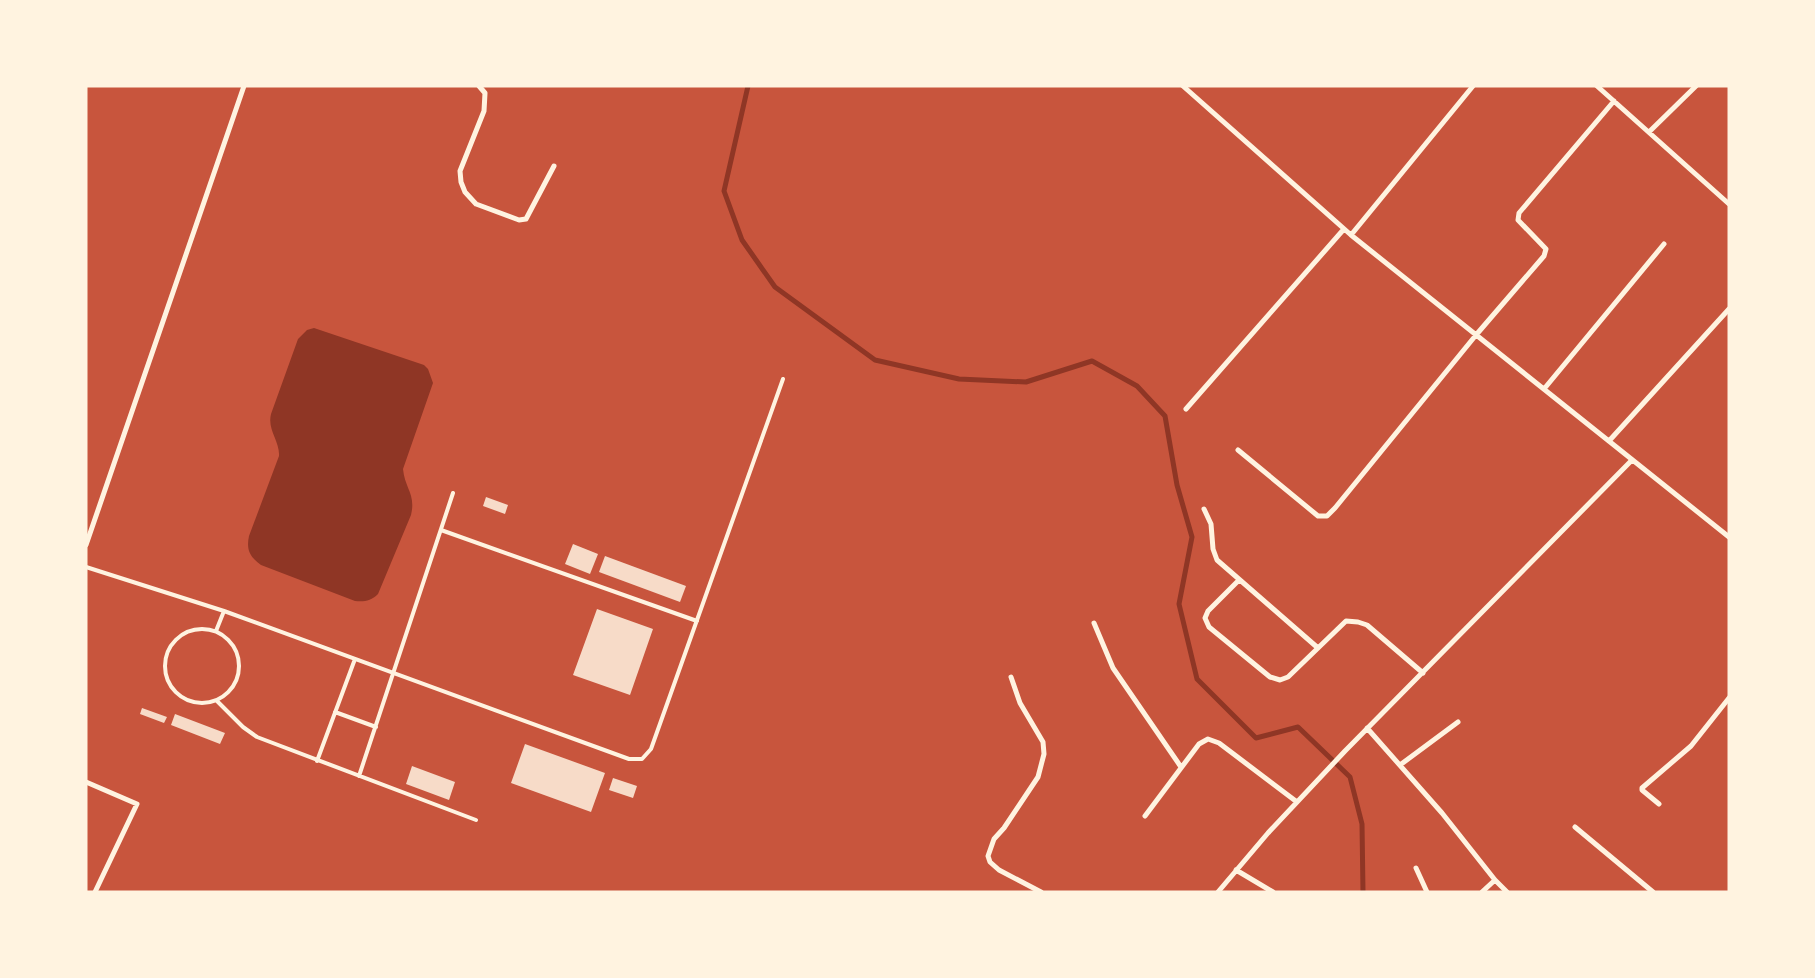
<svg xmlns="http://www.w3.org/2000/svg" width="1815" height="978" font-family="Manrope,sans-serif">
<rect width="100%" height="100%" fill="#c8553d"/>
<path fill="#8f3625" d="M314,328l110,37 4,4 5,14 -30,86c2,20 13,25 8,46l-33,79c-7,7 -14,8 -23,7l-94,-36c-11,-8 -15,-15 -12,-29l30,-80c1,-15 -12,-26 -8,-42l27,-75 9,-9z"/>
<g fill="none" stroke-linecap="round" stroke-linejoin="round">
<path stroke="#8f3625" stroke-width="5" d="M748,86l-24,105 18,49 33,47 100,73 84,19 67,3 66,-21 45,25 28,30 12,69 15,52 -13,67 18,75 59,59 42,-11 52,50 12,47 1,68"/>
</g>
<path fill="#f7dbc8" d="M486,497l22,8 -3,9 -22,-8z
M573,544l25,10 -8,20 -25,-10z
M605,556l81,30 -6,16 -81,-30z
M597,609l56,20 -23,66 -57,-20z
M142,708l25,9 -3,6 -24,-9z
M175,714l50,19 -5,11 -49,-19z
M525,744l80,29 -14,39 -80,-29z
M412,766l43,16 -6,18 -43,-16z
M613,778l24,8 -4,12 -24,-8z"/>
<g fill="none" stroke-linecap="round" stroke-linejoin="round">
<path stroke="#fff3e0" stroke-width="4" d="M441,530l256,91
M86,567l138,44 405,148h13l9,-10 132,-370
M165 666a37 37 0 1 1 74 0a37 37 0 1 1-74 0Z
M216,631l8,-20
M217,701l26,26 14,10 219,83
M335,712l41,15
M317,761l38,-102
M359,776l94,-283"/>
<path stroke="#fff3e0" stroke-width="5" d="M479,86l6,7 -1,18 -24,60 1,11 4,10 11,12 43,16 7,-1 28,-53
M1183,86l168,149 378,302
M1597,86l132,118
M1649,132l47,-46
M1351,235l122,-149
M1544,389l120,-145
M1186,409l158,-180
M1609,441l120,-132
M1238,450l80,66h9l8,-8 141,-173 68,-79 2,-7 -28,-29 1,-7 95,-112
M1204,509l7,15 2,25 4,11 101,88
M86,545l158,-459
M1239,580l-31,31 -3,7 4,9 61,50 10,3 8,-3 58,-56 12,1 9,3 56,48
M1094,623l19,45 68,99
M1011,677l9,26 23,39 1,12 -6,23 -34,51 -10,11 -6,17 2,6 9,8 42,22
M1367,728l75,85 53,67 12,12
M1400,765l58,-43
M86,782l51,22 -42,88
M1659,804l-17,-14v-2l49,-42 38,-48
M1145,816l54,-72 9,-5 11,4 78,59
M1575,827l78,65
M1416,868l11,24
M1236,870l37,22
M1218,892l50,-59 77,-82 287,-291
M1482,892l13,-12"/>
</g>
<rect width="1815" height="978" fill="none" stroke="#fff3e0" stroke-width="175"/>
</svg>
